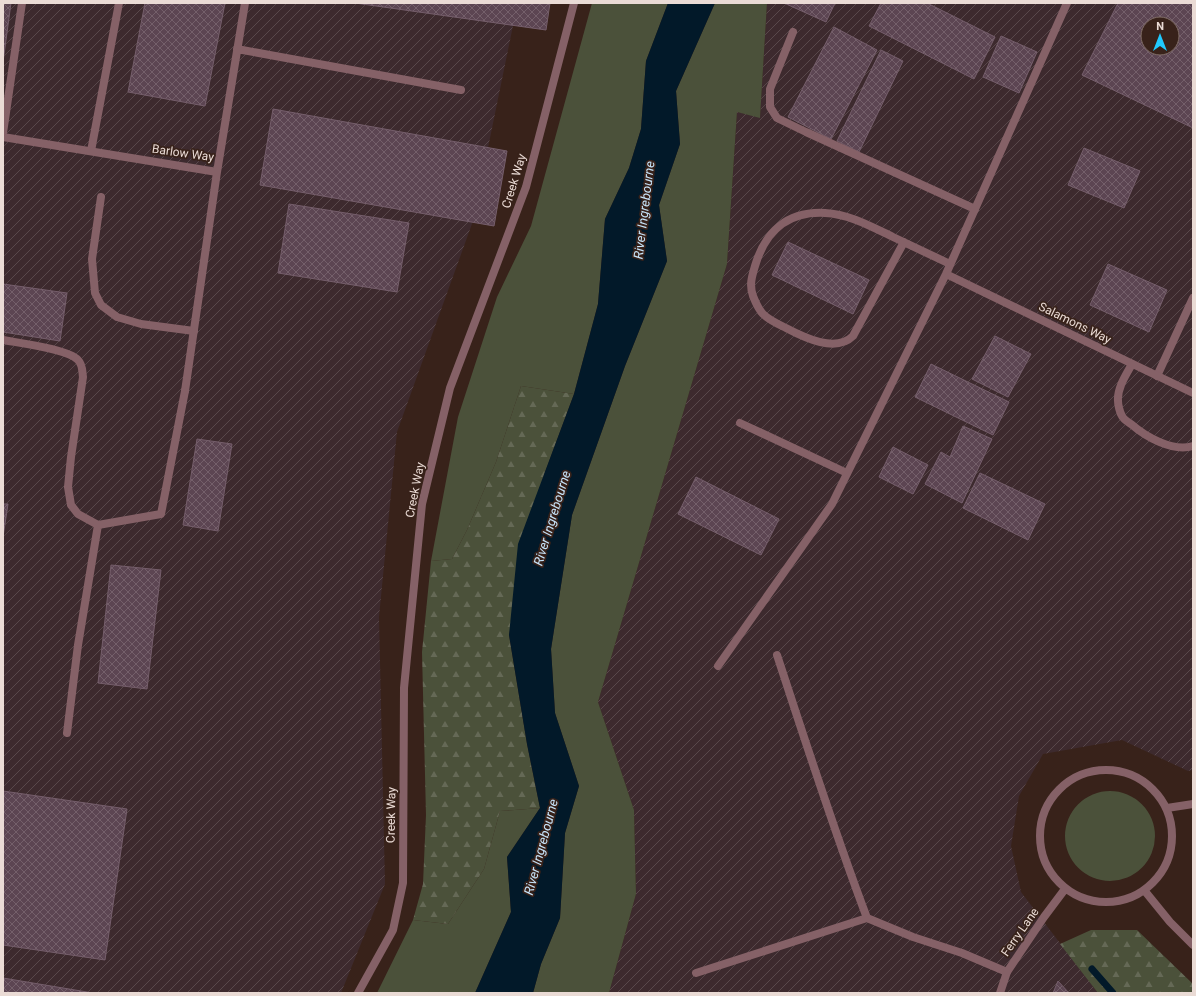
<svg xmlns="http://www.w3.org/2000/svg" width="1196" height="996" font-family="Roboto,sans-serif">
<defs>
<pattern id="industrial-furrows" width="10" height="10" patternUnits="userSpaceOnUse"><rect width="10" height="10" fill="#3d2a2e"/><path d="M-1 1l2-2M0 10L10 0M9 11l2-2" fill="none" stroke="#59484b"/></pattern>
<pattern id="forest-firs" width="22" height="20" patternUnits="userSpaceOnUse"><rect width="22" height="20" fill="#4b513a"/><path d="M5 1l3.5 6h-7zM16 11l3.5 6h-7z" fill="#656956"/></pattern>
<pattern id="building-cross-hatch" width="8" height="8" patternUnits="userSpaceOnUse"><rect width="8" height="8" fill="#5c4552"/><path d="M0 0l8 8M0 8l8-8" fill="none" stroke="#745f6a"/></pattern>
</defs>
<rect width="100%" height="100%" fill="#38221a"/>
<path fill="url(#industrial-furrows)" fill-rule="evenodd" d="M3,3h517l-4,8 -43,210 -76,211 -18,185 6,267 -44,109h-338z
M767,3h426v767l-5,1 -66,-31 -79,14 -24,42 -8,50 10,46 77,101h-489l27,-99 -2,-84 -36,-108 129,-438 10,-152 23,5zM1148,24h24v24h-24z"/>
<path fill="#4b513a" d="M592,3h76l-22,58 -5,68 -12,39 -24,51 -7,85 -24,90 -53,-8 -25,76 -29,68 -15,29 -21,2 27,-144 39,-120 34,-71z
M715,3h52l-7,115 -23,-6 -10,152 -129,438 36,108 2,84 -27,99h-76l8,-29 19,-46 5,-85 14,-47 -24,-73 -4,-64 21,-134 53,-149 42,-105 -8,-56 21,-61 -4,-53z
M1065 836a45 45 0 1 1 90 0a45 45 0 1 1-90 0Z
M540,808l-33,49 4,55 -36,81h-98l36,-73 35,4 36,-55 16,-58z"/>
<path fill="url(#forest-firs)" d="M521,386l53,8 -30,81 -35,160 18,109 13,64 -40,3 -16,58 -36,55 -35,-4 10,-36 3,-69 -4,-163 9,-91 21,-2 15,-29 29,-68z
M1091,930h46l56,54v9h-95l-38,-49z"/>
<path fill="#021929" d="M668,3h47l-39,88 4,53 -21,61 8,56 -42,105 -53,149 -21,134 4,64 24,73 -14,47 -5,85 -19,46 -8,29h-58l36,-81 -4,-55 33,-49 -13,-64 -18,-109 9,-91 56,-150 24,-90 7,-85 24,-51 12,-39 5,-68z"/>
<g fill="none" stroke-linecap="round" stroke-linejoin="round">
<path stroke="#021929" stroke-width="7" d="M1092,969l21,24"/>
</g>
<path fill="url(#building-cross-hatch)" stroke="#755e6b" fill-rule="evenodd" d="M3,3h8l-8,59z
M145,3h80l-20,103 -77,-14z
M355,3h195l-4,27z
M784,3h51l-9,19z
M881,3h46l68,34 -21,42 -105,-53z
M1118,3h75v125l-111,-53zM1148,24h24v24h-24z
M834,27l43,23 -46,89 -43,-22z
M1001,36l36,16 -18,41 -36,-16z
M881,50l22,11 -44,91 -22,-11z
M273,109l234,42 -13,75 -234,-41z
M1084,148l56,23 -16,37 -56,-23z
M289,204l120,19 -12,69 -119,-19z
M788,242l81,38 -16,34 -81,-39z
M1108,264l59,26 -18,42 -59,-27z
M3,284l64,9 -7,48 -57,-9z
M995,336l36,18 -23,43 -36,-18z
M931,364l78,38 -16,33 -78,-38z
M963,426l29,13 -30,64 -37,-19 16,-32 9,5z
M197,439l35,5 -14,87 -35,-6z
M893,447l35,18 -15,29 -34,-17z
M980,473l65,31 -17,36 -65,-32z
M696,477l83,42 -18,36 -83,-41z
M3,504h5l-5,33z
M111,565l50,5 -14,119 -49,-6z
M3,791l124,18 -22,151 -102,-15z
M3,978l90,15h-90z
M1058,981l11,12h-16z"/>
<g fill="none" stroke-linecap="round" stroke-linejoin="round">
<path stroke="#856167" stroke-width="8" d="M793,32l-23,57v18l7,11 29,14 169,77
M3,133l19,-130
M91,151l28,-148
M101,197l-9,62 3,34 6,12 16,12 24,7 53,7
M904,242l-51,94c-17,17 -48,2 -67,-8 -8,-4 -17,-8 -23,-14 -4,-4 -8,-13 -10,-18 -4,-11 -1,-20 2,-30 10,-34 32,-55 70,-53 24,1 47,14 68,24 19,9 38,18 57,27
M3,340c16,3 66,9 75,20 5,5 4,11 5,17l-12,80 -3,30 3,18 7,9 20,11
M1132,364c-6,11 -15,24 -14,37 0,4 2,12 4,15 1,3 6,6 9,8 15,13 41,28 62,22
M1157,376l36,-78
M740,423l107,50
M777,655c29,88 57,176 90,263l46,19 49,16 45,19
M67,733l11,-88 20,-120 63,-11 24,-123
M696,973l171,-55
M358,993l35,-63 10,-47 1,-195 18,-184 28,-116 76,-201 48,-184"/>
<path stroke="#856167" stroke-width="8" d="M237,49l224,41
M3,137l214,35 28,-169
M946,274l247,119
M185,391l32,-219
M718,666l114,-162 114,-230 121,-271
M1040 836a66 66 0 1 1 132 0a66 66 0 1 1-132 0Z
M1167,808l26,-4
M1144,890l26,32 23,23
M1000,993l7,-21 37,-55 21,-28"/>
</g>
<g text-anchor="middle" dominant-baseline="central" stroke-width="3.5" stroke-linejoin="round" paint-order="stroke">
<g font-size="12" fill="#eadbd5" stroke="#38221a">
<text transform="translate(183 153) rotate(8)">Barlow Way</text>
<text transform="translate(514 181) rotate(-73)">Creek Way</text>
<text transform="translate(1075 323) rotate(26)">Salamons Way</text>
<text transform="translate(415 490) rotate(-79)">Creek Way</text>
<text transform="translate(391 815) rotate(-89)">Creek Way</text>
<text transform="translate(1020 932) rotate(-55)">Ferry Lane</text>
</g>
<g font-size="13" font-style="italic" fill="#c7e5fb" stroke="#38221a">
<text transform="translate(644 210) rotate(-83)">River Ingrebourne</text>
<text transform="translate(552 518) rotate(-73)">River Ingrebourne</text>
<text transform="translate(541 847) rotate(-75)">River Ingrebourne</text>
</g>
</g>
<rect width="1196" height="996" fill="none" stroke="#eadbd5" stroke-width="8"/>
<g transform="translate(1160 36)"><circle r="19" fill="#38221a" stroke="#7f6c65"/>
<path d="M0-3L7 15L0 10L-7 15Z" fill="#20c9fd"/>
<text y="-6" font-size="11" font-weight="bold" text-anchor="middle" fill="#eadbd5">N</text>
</g>
</svg>
